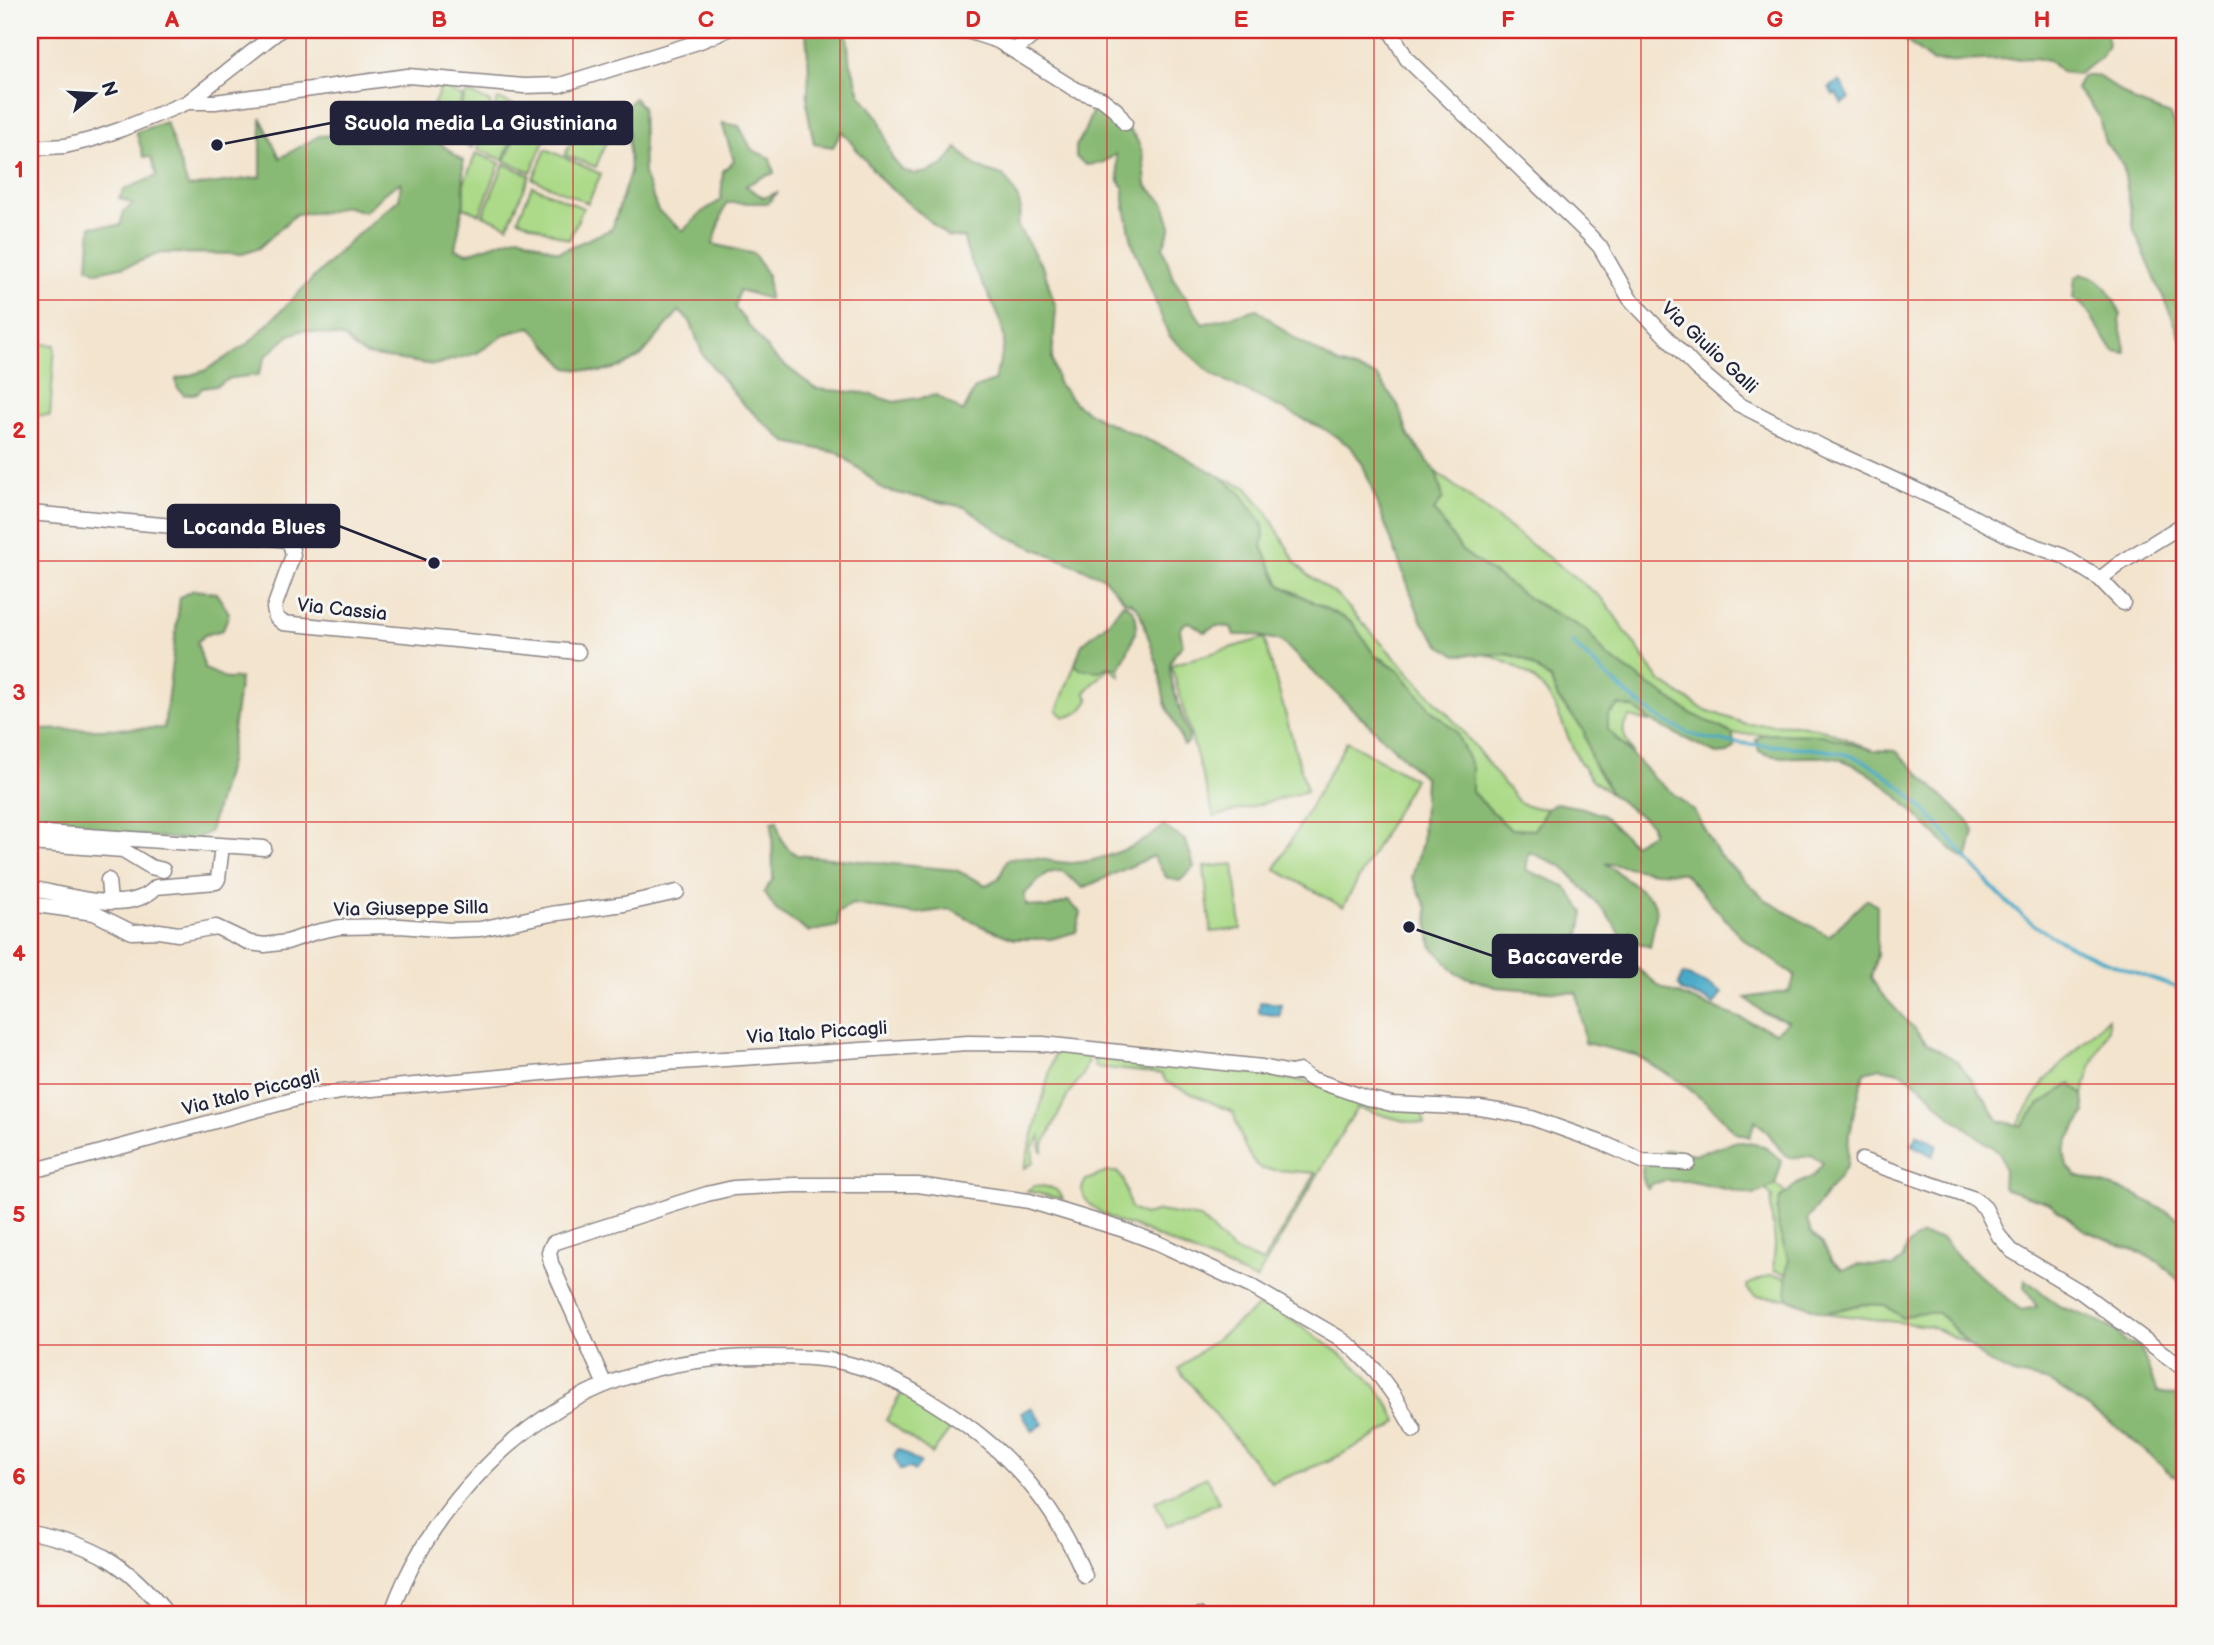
<svg xmlns="http://www.w3.org/2000/svg" width="2214" height="1645" font-family="'Balsamiq Sans',sans-serif">
<rect width="100%" height="100%" fill="#f6f6f2"/>
<filter id="ink" filterUnits="userSpaceOnUse"><feTurbulence type="fractalNoise" baseFrequency=".0143" numOctaves="2"/><feDisplacementMap in="SourceGraphic" scale="14" xChannelSelector="R" yChannelSelector="G"/><feConvolveMatrix kernelMatrix="1 2 1 2 8 2 1 2 1" color-interpolation-filters="sRGB"/></filter>
<filter id="wash" filterUnits="userSpaceOnUse"><feTurbulence type="fractalNoise" baseFrequency=".00686" numOctaves="4" result="noise"/><feDisplacementMap in="SourceGraphic" scale="28" xChannelSelector="R" yChannelSelector="G"/><feGaussianBlur stdDeviation="1.57" result="paint"/><feColorMatrix in="noise" values="0 0 0 0 0 0 0 0 0 0 0 0 0 0 0 0 0 1.4 0 .05"/><feComposite in="paint" operator="in"/></filter>
<g filter="url(#wash)">
<rect width="100%" height="100%" fill="#f3e4ce"/>
<path fill="#acda88" stroke="#677e62" stroke-width="2" d="M441,87l22,10 -18,41 -22,-10z
M467,92l24,11 -20,45 -24,-11z
M498,99l26,10 -21,51 -26,-11z
M587,101l30,13 -21,53 -31,-12z
M526,111l26,11 -21,50 -26,-11z
M546,149l55,25 -13,29 -55,-24z
M476,153l24,10 -20,51 -24,-10z
M504,164l26,11 -22,51 -25,-11z
M532,186l51,22 -14,32 -51,-21z
M30,343l25,2 -5,71 -20,-1z
M1436,472l167,127 57,82 43,28 43,15 54,1 25,5 47,20 -50,-15 -89,-1 -41,-20 -85,-58 -21,-26 -52,-28 -72,-51 -28,-41 9,-12z
M1219,476l27,11 21,25 29,51 12,12 30,21 21,23 97,104 62,78 9,5 20,3 -13,21 -24,-1 -38,-37v-25l-17,-37 -24,-20 -32,-39 -14,-11 -10,-4 -23,-34 -72,-37 -18,-38 2,-14 -24,-41z
M1264,638l43,153 -93,26 -43,-152z
M1508,654l16,5 26,20 9,21 24,29 9,32 20,34c-6,-5 -12,-9 -18,-14 -26,-26 -29,-69 -54,-96 -15,-15 -32,-23 -52,-30z
M1075,664c13,12 29,2 44,5l1,7 -11,-8 -24,24 4,8c-7,11 -11,15 -24,17l-8,-6z
M1619,705l15,3 18,14 -22,-5c-13,11 -3,25 3,37l-25,-24v-15z
M1347,741l67,38 -71,128 -68,-38z
M1234,864l7,65 -30,3 -7,-65z
M2108,1018v11l-17,38 -8,28 -12,-11 -32,21 -17,21 -5,-1 28,-44z
M1055,1052l35,2 -7,21 -14,18 -26,53v5l-3,-1 1,-14 -8,11v16l-9,5z
M1093,1055c70,7 140,13 209,26 41,8 79,25 120,32l3,11 -21,-3 -47,-13 -101,172 -123,-54c-14,-2 -50,-19 -51,-36 0,-3 3,-8 4,-10l21,-8h10l6,7 8,30 13,6 15,-4 41,7 32,32 31,12 53,-89 -54,-4c-18,-13 -22,-37 -29,-57l-67,-30 -4,-8 -67,-7z
M1035,1185c14,3 21,0 28,14l-36,-8z
M1775,1185l11,8 -6,5 -1,33 10,29 -2,14 -13,-4c-1,-8 0,-14 1,-22 1,-18 -7,-31 -3,-51l-7,-8z
M1770,1275l16,2 2,22 -33,-3 -7,-6 -1,-5z
M1264,1302c47,33 110,64 133,119l-7,7 -57,31 -61,24 -94,-114z
M1863,1304l22,1 18,13 13,-5h23l30,32 -23,-12 -18,-7 -103,-13z
M902,1392l53,31 -23,31 -46,-34z
M1207,1477l12,25 -52,24 -12,-25z"/>
<path fill="#89ba74" stroke="#566e58" stroke-width="2" fill-rule="evenodd" d="M807,30h40l2,27 11,37 19,24 13,40 10,12 12,4 14,-2 16,-7 13,-17c16,16 24,24 46,27 13,18 22,28 14,50l27,45 12,38 -4,50 6,25 19,22 25,15 78,34 39,22 21,16 22,31 2,10 -2,14 18,38 72,37 23,34 24,15 32,39 24,20 17,37v25l38,37 24,1 13,-21 9,-6 27,5 20,7 30,29 19,-11 -1,-9 -39,-29 -20,-34 -9,-32 -24,-29 -9,-21 -26,-20 -16,-5 -51,1 -16,-9 -20,-26 -58,-155 -12,-18 -25,-17 -113,-55 -44,-39 -37,-94 -8,-40v-14l-5,-7 -3,-27 -14,9 -16,2 -10,-8v-11c9,-12 12,-26 19,-40h10c10,23 14,13 26,26 14,15 13,34 15,53l18,18 7,23 -8,21 10,31 30,46 54,-15 34,27 48,28 38,12 21,29 11,31 27,36 7,26 -9,12 28,41 72,51 52,28 21,26 85,58 41,20 1,14 -6,5 -12,1 -64,-32 -18,-14 -15,-3 -11,10v15l45,47 41,34 25,44 48,46 62,35 38,-37 10,7v49l-6,22 8,14 48,52 30,18 18,23 24,37 23,5 17,-21 32,-21 12,11 2,18 -17,28 -4,11 3,14 9,9 58,19 50,27v65l-23,-23 -18,-9 -59,-24 -35,-27 -46,-15 1,-18 -4,-17 -51,-38 -27,-28 -19,-14 -22,-5 -17,4 -15,62 -2,32 -40,54 4,13 12,11 8,16 12,10 16,-5 34,2 9,-7 5,-14 14,-11 22,4 20,23 58,48 16,-3 -13,-20 1,-8 34,27 40,15 19,12 7,9 15,4 17,46 27,5v80l-12,-2 -51,-45 -71,-48 -37,-8 -27,-13 -17,-16 -30,-32h-23l-13,5 -18,-13 -22,-1 -38,9 -37,-14 -2,-22 3,-17 -10,-29 -2,-20 3,-13 17,-14 16,-8 10,-13 -12,-8c-29,9 -29,-5 -43,-22 -4,-5 -9,-9 -13,-13l-5,17 -14,-4 -18,-20 -36,-30 -46,-28 -51,-12 -8,-50 -82,-6 -38,-13 -26,-29 -4,-37 -15,-31 10,-34 3,-65 -144,-137 -26,-6h-21l-3,-8 -15,-1 -12,6 -14,-10 -5,1 -5,7 3,15c-5,5 -11,11 -13,19 -2,15 14,57 19,73l-1,6 -4,2 -19,-42 -7,-37 -19,-56 -7,-7 -7,-2 -22,-24 -95,-40 -44,-30 -81,-17 -18,-17 -27,-20 -52,-11 -44,-39 -39,-48 -13,-34 -11,-10 -38,45 -20,11 -21,5 -33,-4 -36,-41 -25,7 -29,19 -43,12 -67,-10 -12,-6 -10,-11 -42,-8 -13,5 -24,21 -8,19 -27,3 -15,8 -14,2 -4,5 -14,2 -7,-8 -1,-8 28,-8 45,-28 100,-101 50,-43 2,-17 -18,12 -18,18 -21,-6 -16,6 -32,2 -37,34 -16,6 -83,-1 -29,12 -34,7 -9,-5 3,-41h29l4,-15 9,-7 -14,-6 6,-9 32,-13 -6,-19h-7l-8,-25 30,-10 22,65 73,-10v-59l19,40 39,-22 91,-6 30,13 23,18 1,41 -9,47 13,4 51,-17 40,16 53,-23 18,-57 -3,-66 7,-8 8,9 2,67 14,37 25,20 19,-19 19,-12 2,-29 11,-10 -12,-38 17,3 13,24 18,8 4,15 -14,5 -14,8 18,12 14,-6 -10,11h-42l-13,41 41,10 14,22 1,23 -30,-9 -4,18 38,48 43,33 49,4 29,9 43,-7 26,17 12,-24 19,-7c3,-12 11,-30 10,-42 -4,-39 -35,-65 -40,-101l-17,-2 -64,-54 -41,-51 -9,16 -19,-3 -7,-37 2,-37 -3,-38zM1529,852l33,14 44,47 17,25 27,9 7,-37 -5,-11 -47,-36 50,9 29,1 59,66 52,37 -5,15 -44,7 18,15 24,8 -12,11 -114,-44 -43,-34 -50,-5 11,-15 4,-22 -19,-26 -39,-16z
M1892,30h213l3,15 -7,13 -23,16 -17,-2 -13,-12 -15,-2 -100,4z
M2082,76h16l38,26 34,13 14,28v202l-50,-115 -11,-65 -9,-13 -9,-9 -6,-26 -8,-13 -15,-15z
M2081,274c24,2 29,21 40,40l-2,7 7,32 -13,-2 -28,-44 -12,-9 2,-20z
M194,590l22,3 13,20 -6,17 -18,5 -8,7 8,27 22,10 13,-1 -11,84 -19,69 -16,9 -164,-13v-97l134,-2 16,-131z
M1123,603c28,13 5,46 -4,66l-10,-2 -10,4 -19,-2 -5,-5 7,-20 27,-22z
M1764,734l58,1 50,15 24,1 75,73 3,7 -7,30c-44,-30 -72,-81 -122,-100 -27,-10 -62,3 -86,-10l-3,-12z
M777,820c3,18 5,26 20,35l159,15 30,15 13,-7 8,-18c21,-7 43,3 65,3 27,-1 72,-18 91,-37l23,15 8,26 -14,14 -13,-3 -14,-22 -70,32 -21,-17 -15,2 -23,21 2,11 21,3 21,-7 13,12 -5,19 -25,7h-37l-35,-14 -29,-16 -36,5 -62,-10 -14,9v13l-29,6 -33,-22 -12,-18 9,-13 -1,-57z
M1737,1141l27,5 18,15 -7,24 -21,10 -67,-14h-24l-12,3 -3,5c-6,-9 -7,-14 -5,-24l23,-15 30,4z
M62,1606l2,9h-34l2,-4z"/>
<path fill="#48aac8" stroke="#356682" stroke-width="2" d="M1840,81l10,18 -8,5 -6,-11 -3,2 -4,-8z
M1683,974l28,12 11,7 -8,12 -8,-5 -25,-9 -3,-6z
M1260,1002l21,2 -1,12 -21,-3z
M1917,1134l21,11 -5,11 -21,-11z
M1031,1407l12,17 -10,7 -12,-18z
M898,1449l23,14 -6,8 -6,-3 -9,2 -6,-15z"/>
<g fill="none" stroke-linecap="round" stroke-linejoin="round">
<path stroke="#48aac8" stroke-width="3.5" d="M1572,642c35,35 83,84 132,96 48,12 127,2 167,27 59,36 94,101 146,146 46,41 111,58 167,79"/>
</g>
</g>
<g filter="url(#ink)">
<g fill="none" stroke-linecap="round" stroke-linejoin="round">
<defs>
<path id="minor" d="M964,30l34,11 78,49 26,9 14,11 9,13
M1390,30l17,29 181,175 12,13 30,52 65,68 43,37 89,45 131,60 53,28 52,19 37,23 23,24
M1014,51l26,-21
M188,102h27l193,-26 116,10 36,-1 138,-43 29,-12
M30,148l35,-2 25,-6 32,-11 66,-27 92,-72
M30,513l154,14 102,13 5,6 2,9 -19,53 2,9 7,6 295,29
M2100,579l19,-15 65,-40
M30,832l234,16
M30,843l93,7 28,17 12,3
M108,880l2,22
M30,888c34,6 100,29 126,-1l60,-5 2,-3 3,-25
M30,904l64,9 38,19 27,-1 19,3 38,-7 34,16 15,2 22,-3 29,-10 24,-5 60,-1 50,4 30,-1 71,-15 73,-10 53,-12
M1862,1160l113,39 10,9 14,28 13,15 69,41 103,77
M30,1166l6,3 7,-1 257,-70 40,-6 278,-26 350,-23 75,1 219,23 29,6 9,-2 9,7 58,20 25,6 88,4 24,4 28,6 73,26 38,17 45,2
M30,1190l3,-21
M605,1385l-54,-122 -2,-11 4,-9 154,-49 26,-6 62,-3h123l111,16 92,28 37,14 94,44 86,50 15,11 23,23 17,23 21,36
M30,1532c65,12 97,32 138,83
M391,1615c17,-50 43,-90 78,-130 80,-91 175,-129 296,-128 28,0 57,0 84,7 32,8 63,25 91,43 68,43 113,94 145,169
M1199,1615l1,-1"/>
</defs>
<use href="#minor" stroke="#8a8384" stroke-width="17"/>
<use href="#minor" stroke="#fff" stroke-width="14"/>
</g>
</g>
<path fill="none" stroke="#d62828" stroke-width="2" stroke-opacity="0.55" d="M306,30v1585M573,30v1585M840,30v1585M1107,30v1585M1374,30v1585M1641,30v1585M1908,30v1585M30,300h2154M30,561h2154M30,822h2154M30,1084h2154M30,1345h2154"/>
<g text-anchor="middle" dominant-baseline="central" stroke-width="6" stroke-linejoin="round" paint-order="stroke">
<g font-size="19" fill="#22223b" stroke="#f6f6f2">
<text transform="translate(1709 348) rotate(43)">Via Giulio Galli</text>
<text transform="translate(342 610) rotate(6)">Via Cassia</text>
<text transform="translate(411 909) rotate(-1)">Via Giuseppe Silla</text>
<text transform="translate(817 1033) rotate(-4)">Via Italo Piccagli</text>
<text transform="translate(251 1093) rotate(-14)">Via Italo Piccagli</text>
</g>
</g>
<path fill="none" stroke="#22223b" stroke-width="2.5" d="M217 145L331 123M434 563L339 526M1409 927L1493 956"/>
<g fill="#22223b" stroke="#f6f6f2" stroke-width="2.5">
<circle cx="217" cy="145" r="7"/>
<circle cx="434" cy="563" r="7"/>
<circle cx="1409" cy="927" r="7"/>
</g>
<g fill="#22223b" stroke="#22223b" stroke-width="2.5">
<rect x="331" y="102" width="301" height="42" rx="7"/>
<rect x="168" y="505" width="171" height="42" rx="7"/>
<rect x="1493" y="935" width="144" height="42" rx="7"/>
</g>
<g font-size="21" text-anchor="middle" font-weight="bold" fill="#fff">
<text x="481" y="130">Scuola media La Giustiniana</text>
<text x="254" y="534">Locanda Blues</text>
<text x="1565" y="964">Baccaverde</text>
</g>
<rect width="2214" height="1645" fill="none" stroke="#f6f6f2" stroke-width="77"/>
<g transform="translate(94 94) rotate(72)" stroke="#f6f6f2" stroke-width="5" paint-order="stroke">
<path d="M0-5L12 26L0 18L-12 26Z" fill="#22223b"/>
<text y="-10" font-size="19" font-weight="bold" text-anchor="middle" fill="#22223b">N</text>
</g>
<rect x="38" y="38" width="2138" height="1568" fill="none" stroke="#d62828" stroke-width="2.5"/>
<g font-size="23" text-anchor="middle" font-weight="bold" fill="#d62828">
<text x="172" y="27">A</text>
<text x="439" y="27">B</text>
<text x="706" y="27">C</text>
<text x="973" y="27">D</text>
<text x="1241" y="27">E</text>
<text x="1508" y="27">F</text>
<text x="1775" y="27">G</text>
<text x="2042" y="27">H</text>
<text x="19" y="177">1</text>
<text x="19" y="438">2</text>
<text x="19" y="700">3</text>
<text x="19" y="961">4</text>
<text x="19" y="1222">5</text>
<text x="19" y="1484">6</text>
</g>
</svg>
